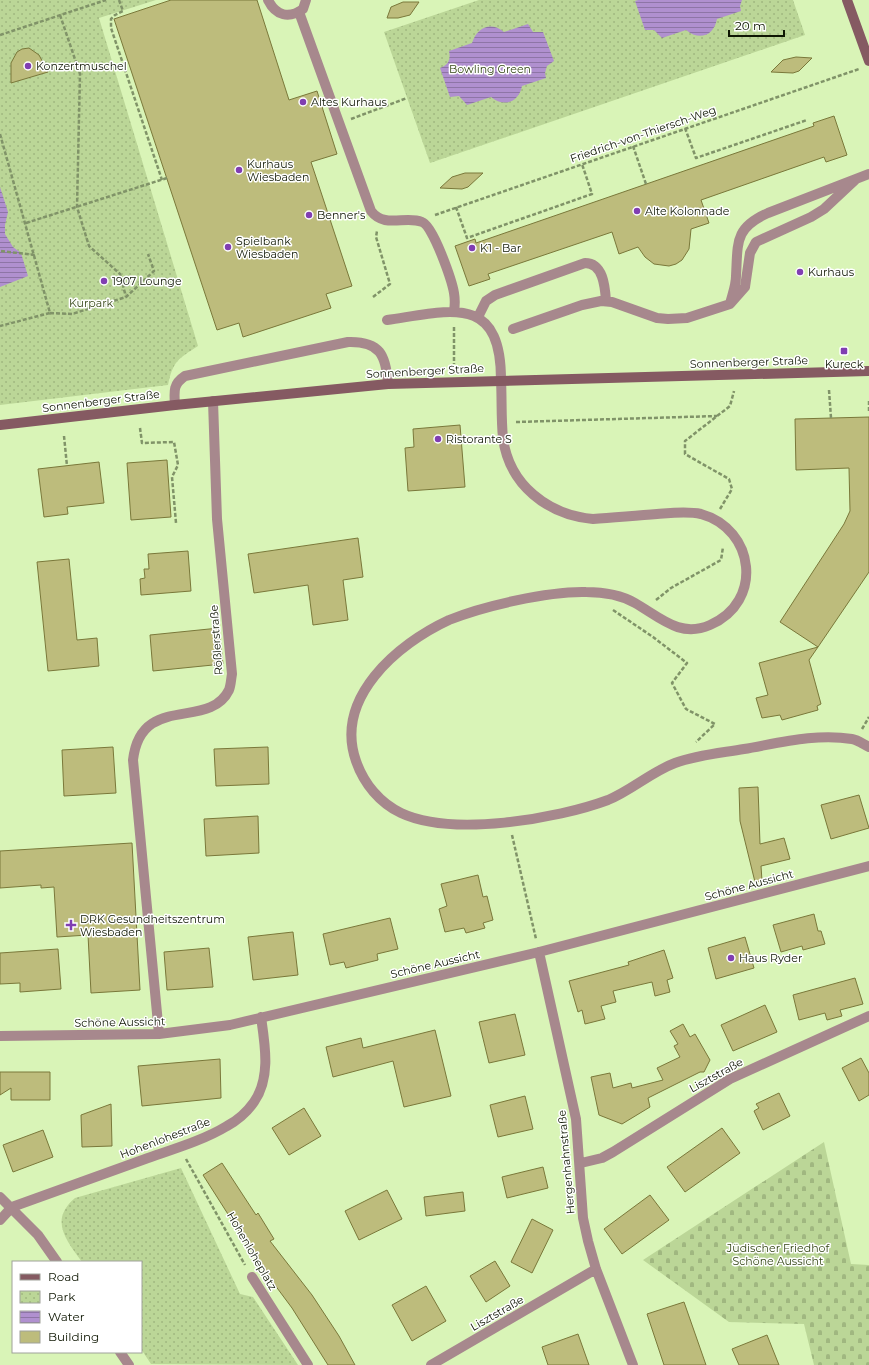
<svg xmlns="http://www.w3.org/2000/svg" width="869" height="1365" font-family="Montserrat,sans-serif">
<defs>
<pattern id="cemetery-stones" width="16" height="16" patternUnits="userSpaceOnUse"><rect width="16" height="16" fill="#bbd697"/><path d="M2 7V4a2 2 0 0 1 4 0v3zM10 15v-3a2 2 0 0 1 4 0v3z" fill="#a0b780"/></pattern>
<pattern id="park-dots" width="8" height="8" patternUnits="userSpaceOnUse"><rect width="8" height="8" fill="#bbd697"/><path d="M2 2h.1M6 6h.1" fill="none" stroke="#a0b780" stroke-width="1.8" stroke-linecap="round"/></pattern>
<pattern id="water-rules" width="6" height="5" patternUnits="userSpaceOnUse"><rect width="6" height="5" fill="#b090cf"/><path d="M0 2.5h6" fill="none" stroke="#8e75a6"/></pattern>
</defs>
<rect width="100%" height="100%" fill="#d9f4b7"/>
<path fill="url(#cemetery-stones)" d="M824,1142l27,122 18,1v100h-55l-10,-41 -75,-2 -86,-62z"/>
<path fill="url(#park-dots)" d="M0,0h156l-57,18 99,328c-20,13 -25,15 -30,39l-168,20z
M479,0h314l12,35 -375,128 -46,-131z
M181,1168l59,126 13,3 45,68 -147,-1 -10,-15v-87h-59c-16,-22 -33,-42 -7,-64z"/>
<path fill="url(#water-rules)" d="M638,0h104l-2,6 1,5 -24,8c-3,17 -18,22 -31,11l-24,8 -8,-8h-9l-10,-29z
M528,24l5,8h10l11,29 -7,5 -2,7 1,5 -24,8c-3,16 -18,22 -31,11l-24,8 -8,-9 -9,1 -10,-29c8,-3 11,-8 9,-17l23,-8c5,-16 19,-22 32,-11z
M0,187l8,25 -3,13v9l8,13 8,6 7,23 -28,11z"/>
<path fill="#bdbc7c" stroke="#7a783a" d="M171,0h86l32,100 28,-9 20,63 -26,8 41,124 -26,8 5,14 -88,29 -4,-14 -22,7 -103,-311z
M403,2h16l-9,13 -12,3h-11l4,-11z
M29,48l10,7 9,17 -37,11v-20l6,-11 5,-3z
M796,57l16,1 -13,13 -6,2 -22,-1 12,-12z
M834,116l13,39 -21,7 -2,-5 -123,43 8,23 -18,6 -2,20 -7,11 -6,4 -7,2 -15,-2 -9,-7 -7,-10 -19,7 -7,-22 -124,42 2,5 -21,7 -14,-40 20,-7 1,4 338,-117 -1,-3z
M465,173h18l-15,14 -6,2 -22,-1 12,-11z
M869,417v155l-51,75 -38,-25 64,-98 6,-13 -1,-43 -53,2 -1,-51z
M460,425l5,62 -57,4 -3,-43 9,-1 -1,-18z
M167,460l4,57 -40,3 -4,-57z
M99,462l5,41 -37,4 1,7 -24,3 -6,-48z
M358,538l5,39 -20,3 5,40 -35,5 -5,-40 -54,8 -6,-39z
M188,551l3,40 -50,4 -1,-16 5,-1 -1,-9h5l-1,-15z
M69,559l8,81 20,-2 2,28 -51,5 -11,-109z
M219,628l4,36 -70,7 -3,-36z
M818,647l-9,13 12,44 -4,2 1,4 -36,10 -2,-5 -18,3 -6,-20 12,-3 -9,-32z
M113,747l3,46 -52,3 -2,-46z
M268,747l1,37 -53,2 -2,-37z
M758,787l2,57 24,-6 6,21 -29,7 1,15 -7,1 -15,-61 -1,-33z
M859,795l10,33 -38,11 -10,-34z
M258,816l1,37 -53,3 -2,-37z
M132,843l8,147 -49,3 -3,-58 -31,2 -3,-50 -13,1v-3l-41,3v-37z
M478,875l5,22 4,-1 6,24 -10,3 2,5 -19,5 -2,-5 -19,4 -6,-23 8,-3 -6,-22z
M814,914l4,17h3l4,13 -22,6 -1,-4 -21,6 -8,-27z
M390,918l8,31 -21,5 1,6 -32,8 -2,-6 -14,3 -7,-31z
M293,932l5,43 -45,5 -5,-43z
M745,937l9,31 -38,11 -8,-31z
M209,948l4,39 -46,3 -3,-38z
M58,949l3,40 -41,3v-9l-20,1v-31z
M664,950l9,28 -6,2 3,12 -15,4 -3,-14 -39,9 3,11 -15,4 4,13 -20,5 -3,-14 -4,2 -9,-31 60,-16 -1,-3z
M855,978l8,26 -23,6 2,6 -15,4 -2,-7 -26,7 -6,-25z
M765,1005l12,27 -44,19 -12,-26z
M515,1014l10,41 -36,8 -10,-41z
M683,1024l7,13 5,-3 15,26 -6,12h-4l-52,26 2,9 -28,17 -23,-9 -8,-38 19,-4 3,15 18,-5 1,5 31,-8 -6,-12 23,-11 -6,-11 4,-2 -8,-13z
M435,1030l16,66 -47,11 -11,-46 -60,16 -7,-30 35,-9 2,10z
M861,1058l8,15v22l-10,6 -17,-33z
M220,1059l1,39 -79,8 -4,-40z
M0,1072h50v28h-39v-12l-11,7z
M779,1093l11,23 -27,14 -9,-19 5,-3 -3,-4z
M525,1096l8,33 -35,8 -8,-32z
M111,1104l1,42 -30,1 -1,-32z
M304,1108l17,28 -32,19 -17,-27z
M722,1128l18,25 -55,39 -18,-25z
M43,1130l10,27 -40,15 -10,-27z
M222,1163l34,52 2,-2 16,26 -4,2 42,54 27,41 16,29h-27l-36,-57 -29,-39 -60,-94z
M543,1167l5,21 -41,10 -5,-21z
M387,1190l15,29 -43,21 -14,-29z
M463,1192l2,19 -39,5 -2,-19z
M650,1195l19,25 -47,34 -18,-25z
M532,1219l21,11 -21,43 -21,-11z
M495,1261l15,25 -24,16 -16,-26z
M426,1286l20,35 -34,20 -20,-36z
M684,1302l22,63h-42l-17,-51z
M578,1334l11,31h-41l-6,-18z
M767,1335l12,30h-40l-7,-16z"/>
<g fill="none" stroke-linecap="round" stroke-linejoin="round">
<path stroke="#809368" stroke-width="2.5" stroke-dasharray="4 2" stroke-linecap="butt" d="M119,0l4,11 -8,4 -4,4v9l51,152
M60,15l20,59 -3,133 12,39 31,28 6,23
M0,35l106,-35
M351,119l56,-21
M685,128l11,30 111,-38
M0,134l50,179 -50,13
M633,146l13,38
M456,207l11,31 125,-44 -10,-30
M435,215l424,-146
M26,223l141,-45
M1,251l34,4
M373,297l17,-13 -14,-47 1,-6
M50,313l22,1 54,-17 28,-26 -6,-17
M454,327v37
M829,390l2,28
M869,401v10
M516,422l201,-6
M140,428l2,15 32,-1 4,23 -6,12 4,46
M64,436l3,30
M720,509l12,-20 -3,-10 -44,-25v-13l45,-35 4,-15
M656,600l15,-12 50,-28 2,-13
M613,610l40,27 34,26 -15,20 14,26 29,15 -19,18
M862,729l7,-12
M512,835l24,104
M186,1159l59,106"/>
<path stroke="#a7888d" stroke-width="10" d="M299,12l72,199c14,18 34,4 51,11 11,3 30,59 32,71 1,6 1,12 0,18
M730,304c2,-9 6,-18 6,-28 2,-33 -2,-48 32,-63l101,-39
M478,317l8,-16 9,-6 90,-32c18,0 20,23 21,38
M387,320c63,-9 114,-27 114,60
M513,329l69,-24 19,-4 11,1 45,16 11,1 19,-1 43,-14 15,-17 5,-34 6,-11 55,-25 13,-8 31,-29
M175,405c-1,-14 -2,-21 10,-29l163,-34c32,-1 38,13 40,42"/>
<path stroke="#a7888d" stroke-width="10" d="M268,0c8,16 21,19 35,9l3,-9
M501,380c1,19 0,39 2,58 6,47 45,77 90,81 21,-2 42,-3 64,-5 14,-1 30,-3 44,0 54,15 63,88 9,111 -30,13 -49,-7 -75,-22 -14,-8 -32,-11 -49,-11 -37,-1 -103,14 -137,28 -52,24 -115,78 -93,141 8,23 24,42 45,52 51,24 156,6 207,-13 24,-10 43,-28 67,-37 22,-8 46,-10 69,-14 35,-6 72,-16 108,-10 6,1 11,5 17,8
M539,952l37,167 7,99 5,23 8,28 37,96
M159,1034l-26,-274c8,-68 76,-29 96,-70 2,-5 2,-11 3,-16l-15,-155 -4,-118
M0,1036l159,-2 71,-9 309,-73 330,-86
M581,1163l21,-5 11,-6 117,-73 139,-63
M0,1197l38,38 19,27
M0,1220l12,-13c45,-16 91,-33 136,-49 26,-9 56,-18 79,-32 11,-6 20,-14 27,-24 17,-24 11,-57 7,-85
M252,1277l56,88
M120,1352l9,13
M431,1365l165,-96"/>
<path stroke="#855a62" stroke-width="10" d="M847,0l22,61
M0,425l175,-20 213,-21 481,-13"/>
</g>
<g fill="#803eb2" stroke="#fff" stroke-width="1.5">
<circle cx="28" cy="66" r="4"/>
<circle cx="303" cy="102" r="4"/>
<circle cx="239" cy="170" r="4"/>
<circle cx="637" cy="211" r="4"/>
<circle cx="309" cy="215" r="4"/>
<circle cx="228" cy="247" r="4"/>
<circle cx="472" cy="248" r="4"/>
<circle cx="800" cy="272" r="4"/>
<circle cx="104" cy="281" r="4"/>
<rect x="840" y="347" width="8" height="8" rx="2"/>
<circle cx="438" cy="439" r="4"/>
<path d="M69 919h4v4h4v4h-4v4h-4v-4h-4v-4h4z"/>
<circle cx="731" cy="958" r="4"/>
</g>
<g text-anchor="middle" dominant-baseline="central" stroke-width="3" stroke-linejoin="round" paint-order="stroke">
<g font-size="11" fill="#0e1602" stroke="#fff" text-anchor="start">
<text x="36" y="66">Konzertmuschel</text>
<text x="311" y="102">Altes Kurhaus</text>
<text x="247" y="164">Kurhaus<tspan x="247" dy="13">Wiesbaden</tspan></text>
<text x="645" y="211">Alte Kolonnade</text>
<text x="317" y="215">Benner's</text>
<text x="236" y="241">Spielbank<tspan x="236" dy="13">Wiesbaden</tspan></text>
<text x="480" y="248">K1 - Bar</text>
<text x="808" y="272">Kurhaus</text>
<text x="112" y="281">1907 Lounge</text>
<text x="844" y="364" text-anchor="middle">Kureck</text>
<text x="446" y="439">Ristorante S</text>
<text x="80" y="919">DRK Gesundheitszentrum<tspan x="80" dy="13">Wiesbaden</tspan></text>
<text x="739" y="958">Haus Ryder</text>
</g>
<g font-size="11" fill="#344615" stroke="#fff">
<text x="490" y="69">Bowling Green</text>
<text x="91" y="303">Kurpark</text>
<text x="778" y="1248">Jüdischer Friedhof<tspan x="778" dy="13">Schöne Aussicht</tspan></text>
</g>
<g font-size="11" fill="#0e1602" stroke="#fff">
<text transform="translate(643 134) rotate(-19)">Friedrich-von-Thiersch-Weg</text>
<text transform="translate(749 362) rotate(-2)">Sonnenberger Straße</text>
<text transform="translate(425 371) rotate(-3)">Sonnenberger Straße</text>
<text transform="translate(101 401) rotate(-7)">Sonnenberger Straße</text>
<text transform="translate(216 640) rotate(-94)">Rößlerstraße</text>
<text transform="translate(749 885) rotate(-15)">Schöne Aussicht</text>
<text transform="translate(435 964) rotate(-13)">Schöne Aussicht</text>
<text transform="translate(120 1022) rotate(-1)">Schöne Aussicht</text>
<text transform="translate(716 1075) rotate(-29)">Lisztstraße</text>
<text transform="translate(165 1138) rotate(-21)">Hohenlohestraße</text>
<text transform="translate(566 1162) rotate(-95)">Hergenhahnstraße</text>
<text transform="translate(252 1251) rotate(60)">Hohenloheplatz</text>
<text transform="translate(497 1313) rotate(-30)">Lisztstraße</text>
</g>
</g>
<rect x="12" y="1261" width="130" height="92" fill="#ffffff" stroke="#9fa29a"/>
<rect x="20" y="1274" width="20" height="6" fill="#855a62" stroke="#9fa29a"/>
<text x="48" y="1281" font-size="12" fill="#0e1602">Road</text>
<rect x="20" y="1291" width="20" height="12" fill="url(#park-dots)" stroke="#9fa29a"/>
<text x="48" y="1301" font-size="12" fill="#0e1602">Park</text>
<rect x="20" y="1311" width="20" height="12" fill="url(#water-rules)" stroke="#9fa29a"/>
<text x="48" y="1321" font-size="12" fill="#0e1602">Water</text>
<rect x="20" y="1331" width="20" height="12" fill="#bdbc7c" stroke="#9fa29a"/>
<text x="48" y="1341" font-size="12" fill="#0e1602">Building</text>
<path d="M729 30v6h55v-6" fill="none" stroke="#0e1602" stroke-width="2"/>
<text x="735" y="30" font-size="12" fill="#0e1602" stroke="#ffffff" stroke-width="3" paint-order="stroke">20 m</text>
</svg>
